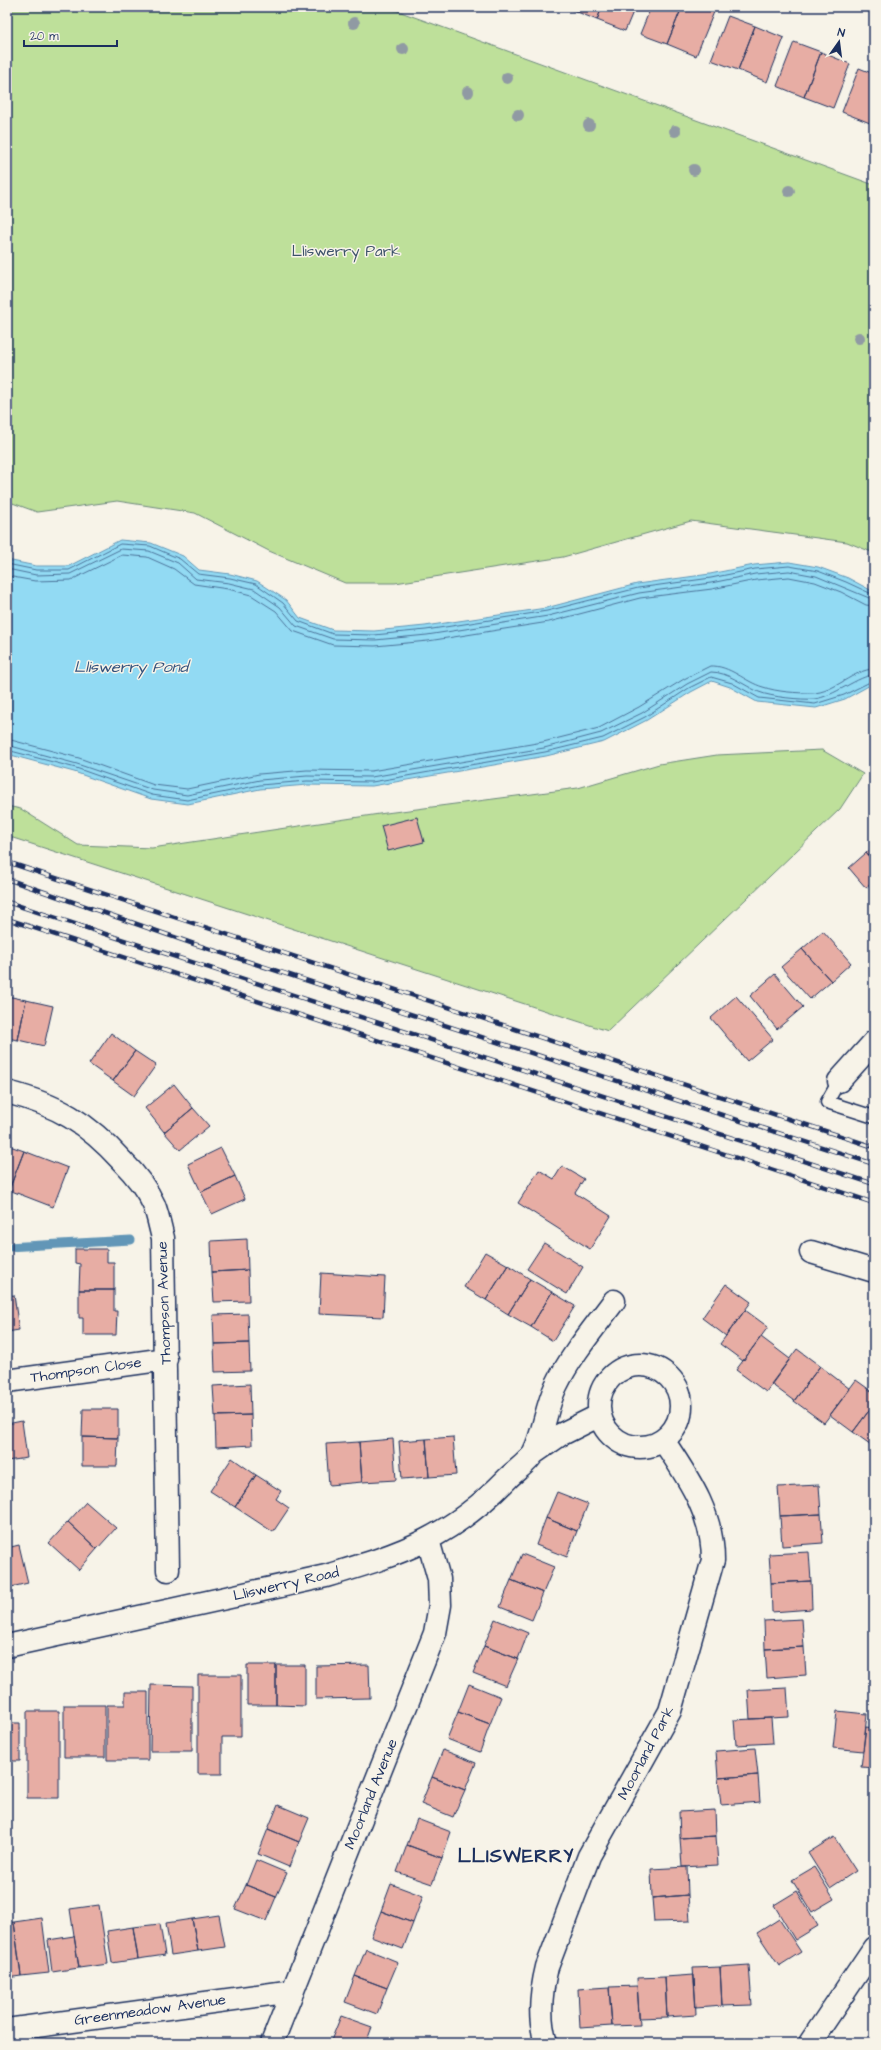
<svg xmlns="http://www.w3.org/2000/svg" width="881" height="2050" font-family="'Architects Daughter',sans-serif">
<rect width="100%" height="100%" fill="#f7f3e8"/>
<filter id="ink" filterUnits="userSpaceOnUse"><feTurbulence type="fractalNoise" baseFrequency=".025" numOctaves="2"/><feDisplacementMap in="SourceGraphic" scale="8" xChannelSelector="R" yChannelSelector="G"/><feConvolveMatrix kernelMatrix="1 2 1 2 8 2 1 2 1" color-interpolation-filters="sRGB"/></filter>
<g filter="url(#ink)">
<path fill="#bee09a" stroke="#6c887c" d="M7,7h380l487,178v368l-27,-11 -156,-21 -128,36 -168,26h-50l-76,-32 -74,-38 -78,-12 -80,11 -30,-11z
M822,750l41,24 -23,35 -232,222 -601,-195v-30l14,3 57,36 74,3 234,-35 192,-25 81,-24 58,-9z"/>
<path fill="#92daf3" stroke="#6296b7" d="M120,540l31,3 32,13 16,14 31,4 27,7 29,19 14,18 33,12 41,1 51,-5 121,-18 91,-24 73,-10 44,-9 35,-3 29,5 30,11 26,14v91l-29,16 -29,9 -59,-6 -27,-15 -18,-6 -21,11 -44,28 -43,22 -58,14 -174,30 -65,-1 -47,4 -72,15 -37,-5 -77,-27 -67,-18v-194l29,6h33z"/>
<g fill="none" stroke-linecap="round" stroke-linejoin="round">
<path stroke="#4b739a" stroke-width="1" d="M7,564l29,6h33l51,-26 30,2 30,13 18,15 32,4 26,6 27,19 15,18 35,13 41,1 52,-5 121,-19 91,-23 73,-10 44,-9 34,-3 29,5 28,11 28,13
M7,569l29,6 34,-1 51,-25 28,2 29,12 18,16 33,4 25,6 26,18 16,19 37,13 42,1 52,-5 121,-19 91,-23 72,-10 44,-9 34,-3 27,5 58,24
M7,576l28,5 36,-1 51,-25 25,2 27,12 20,15 34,5 23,6 25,16 17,20 40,14 42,1 53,-5 121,-19 91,-24 72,-9 44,-9 33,-3 26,5 26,10 25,13 8,1
M7,739l72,19 75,27 33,4 72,-15 48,-4 64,1 172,-29 56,-14 40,-21 45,-28 26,-13c20,-1 35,16 53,21 15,5 33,6 49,6 22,0 42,-24 62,-24
M7,745l70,19 76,26 34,5 73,-15 47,-4 64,1 173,-29 57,-15 41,-20 45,-29 24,-12c17,0 32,13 48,20 12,5 42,8 55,7 20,-2 45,-24 60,-24
M7,750l69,18 76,27 35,5 73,-15 47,-4 65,1 173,-30 58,-14 42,-21 44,-29 22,-11 21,6 27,15 56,6 29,-9 30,-15"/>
<path stroke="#6296b7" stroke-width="9" d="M7,1247l124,-7"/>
</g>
<path fill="#e7ada4" stroke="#1b2f5e" d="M570,7h32l-5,13 -27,-11z
M602,7h33l-10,24 -28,-11z
M651,7h31l-15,37 -27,-10z
M682,7h19l13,5 -18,44 -29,-12z
M728,16l27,10 -17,44 -27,-10z
M755,26l29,12 -17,44 -29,-12z
M794,42l27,10 -17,45 -27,-11z
M821,52l29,12 -17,44 -29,-11z
M859,68l15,6v37l-4,12 -28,-11z
M417,817l7,25 -36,9 -7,-25z
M874,847v15l-8,-9z
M866,853l8,9v19l-8,7 -17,-20z
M823,931l28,32 -20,18 -29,-32z
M802,949l29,32 -21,18 -29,-32z
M775,974l28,33 -26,22 -27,-33z
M7,996l19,4 -8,40 -11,-2z
M736,996l37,43 -26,22 -36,-43z
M26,1000l27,6 -9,40 -26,-6z
M111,1033l24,18 -22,30 -24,-17z
M135,1051l21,14 -22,31 -21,-15z
M174,1084l19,24 -29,24 -19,-24z
M193,1108l16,18 -29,24 -16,-18z
M7,1145l17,6 -17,44z
M221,1148l14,28 -34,16 -13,-28z
M24,1151l44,17 -15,39 -44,-17z
M562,1166l22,13 -9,14 36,23 -21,33 -72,-46 21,-33 15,9z
M235,1176l10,23 -33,15 -11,-22z
M247,1239l1,31 -36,2 -1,-31z
M544,1243l39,24 -16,27 -40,-25z
M75,1249h32v13h7v28h-35l1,-26 -5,-1z
M485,1252l23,13 -22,35 -22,-13z
M508,1265l22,14 -22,35 -22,-14z
M248,1270l1,31 -35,1 -2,-30z
M321,1273l64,4 -2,40 -64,-3z
M530,1279l22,13 -21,35 -23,-13z
M726,1284l25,18 -25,34 -24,-18z
M79,1290h35v21h3l-1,24h-33v-17h-4z
M552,1292l23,14 -22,35 -22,-14z
M14,1295l5,35 -12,2v-36z
M745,1310l23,17 -25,34 -23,-17z
M248,1314l1,29 -35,1 -1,-29z
M761,1337l29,22 -24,33 -30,-22z
M249,1343l1,28 -35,1 -1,-28z
M797,1349l23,17 -26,35 -23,-17z
M820,1366l30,23 -26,34 -30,-22z
M856,1380l18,13v11l-21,28 -23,-17z
M250,1384l1,31 -36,1 -2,-30z
M874,1404v43l-21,-15z
M83,1409h35v29l-36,-1z
M251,1415l1,30 -36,2 -1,-31z
M22,1421l5,37 -20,3v-37z
M82,1437l36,1 -1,28h-35z
M453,1437l3,38 -27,2 -3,-38z
M393,1439l3,41 -34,2 -3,-40z
M426,1439l3,38 -27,2 -3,-38z
M359,1442l3,40 -33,3 -3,-41z
M232,1458l24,17 -21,32 -25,-16z
M256,1475l25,16 -5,8 13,9 -16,24 -38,-25z
M819,1485l2,29 -41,2 -2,-29z
M557,1492l31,12 -11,27 -31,-13z
M86,1502l30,26 -19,21 -29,-27z
M821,1514l2,29 -41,3 -2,-30z
M546,1518l31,13 -10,26 -31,-12z
M68,1522l29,27 -18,21 -30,-27z
M19,1545l9,38 -21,5v-40z
M809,1552l2,29 -40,2 -2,-29z
M522,1554l32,13 -11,26 -32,-13z
M511,1580l32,13 -11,27 -32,-13z
M811,1581l1,28 -40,3 -1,-29z
M495,1619l33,14 -10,26 -34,-13z
M802,1619l2,28 -39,2 -1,-28z
M484,1646l34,13 -12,27 -33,-13z
M804,1647l2,28 -39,3 -2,-29z
M247,1665h29v40h-29z
M276,1665h29v41l-29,-1z
M369,1665l1,33 -54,1v-33z
M198,1675h43v62h-19v37h-24z
M469,1684l32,13 -11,27 -32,-12z
M151,1685l41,1v65h-42z
M787,1688l2,29 -39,2 -2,-29z
M125,1692h23v68h-41v-55h18z
M64,1705h41v52h-41z
M27,1711h32v87h-32z
M837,1711l30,3 -4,37 -30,-3z
M458,1712l32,12 -10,28 -33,-13z
M771,1718l2,25 -37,2 -2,-25z
M7,1723h13v38h-13z
M866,1727l8,1v40l-13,-1z
M755,1748l3,27 -40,3 -2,-27z
M443,1750l33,13 -11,27 -33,-13z
M758,1775l2,27 -39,3 -3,-27z
M432,1777l33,13 -12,27 -32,-13z
M278,1805l31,13 -10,24 -31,-13z
M715,1810l1,26 -36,2 -1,-26z
M417,1819l34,13 -9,26 -35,-13z
M268,1829l31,13 -10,25 -31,-13z
M716,1836l2,29 -36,2 -2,-29z
M834,1837l22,34 -26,17 -22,-35z
M407,1845l35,13 -10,26 -35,-12z
M256,1860l31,13 -11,24 -30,-12z
M687,1867l1,28 -36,3 -1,-29z
M814,1867l20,32 -22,13 -20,-32z
M391,1884l32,12 -10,27 -32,-12z
M246,1885l30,12 -10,24 -31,-12z
M797,1891l21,35 -23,14 -21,-35z
M688,1895l2,26 -36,1 -2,-24z
M99,1905l9,59 -29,4 -9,-59z
M381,1911l32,12 -10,26 -32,-12z
M219,1915l6,32 -27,4 -6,-32z
M42,1918l7,55 -28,3 -7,-54z
M192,1919l6,32 -27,4 -5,-32z
M779,1919l22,33 -22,14 -22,-33z
M14,1922l7,54 -14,2v-55z
M160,1924l5,31 -27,4 -5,-32z
M133,1927l5,32 -26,4 -5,-32z
M74,1936l5,32 -27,4 -4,-32z
M366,1949l32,13 -11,26 -32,-12z
M749,1965l3,40 -30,1 -2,-39z
M720,1967l2,39 -26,2 -3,-40z
M694,1975l2,40 -29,2 -2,-40z
M355,1976l32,12 -10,26 -32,-12z
M665,1977l2,40 -28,1 -2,-40z
M637,1986l3,39 -28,1 -3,-39z
M609,1987l3,39 -32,2 -2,-39z
M341,2016l31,11 -6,16h-36z
M202,2038l1,5h-31z"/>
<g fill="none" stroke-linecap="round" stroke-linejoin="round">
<defs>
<path id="lane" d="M839,1081l-12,21 47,15"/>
<path id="street" d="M839,1081l35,-39
M7,1092c50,13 80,30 115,69 13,13 25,28 32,44 4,10 6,22 9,33l5,332
M811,1252l63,19
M599 1406a41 41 0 1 1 82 0a41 41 0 1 1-82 0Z
M7,1381l159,-22
M534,1453l26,-18 40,-20
M7,1646l319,-70c78,-23 125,-39 182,-98 8,-8 21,-16 26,-26 10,-20 12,-45 22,-66 15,-31 38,-58 58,-85
M7,2030l286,-39
M272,2043l163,-410 5,-28 -1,-26 -11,-39
M546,2043c-8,-25 -5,-52 1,-76l42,-111 81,-145 43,-151c0,-47 -25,-82 -50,-120
M810,2043l64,-95"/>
</defs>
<use href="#lane" stroke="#1b2f5e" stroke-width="15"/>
<use href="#street" stroke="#1b2f5e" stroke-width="25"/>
<use href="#lane" stroke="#f7f3e8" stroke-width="12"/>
<use href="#street" stroke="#f7f3e8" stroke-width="22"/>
<defs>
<path id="rail" d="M7,862l867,285
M7,879l187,65 680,220
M7,902l867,282
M7,919l867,284"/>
</defs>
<use href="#rail" stroke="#1b2f5e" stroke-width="4.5"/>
<use href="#rail" stroke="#f7f3e8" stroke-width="3" stroke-dasharray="9" stroke-linecap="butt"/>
</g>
<g fill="#909aa3">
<circle cx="354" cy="23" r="6"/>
<circle cx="403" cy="49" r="6"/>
<circle cx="507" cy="78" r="6"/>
<circle cx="468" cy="92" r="6"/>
<circle cx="518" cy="115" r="6"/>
<circle cx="589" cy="125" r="6"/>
<circle cx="675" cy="131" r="6"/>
<circle cx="694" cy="170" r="6"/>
<circle cx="789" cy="191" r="6"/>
<circle cx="859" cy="338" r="6"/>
</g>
</g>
<g text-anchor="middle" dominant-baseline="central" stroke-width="3" stroke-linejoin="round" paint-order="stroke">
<g font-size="15" fill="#3c526a" stroke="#f7f3e8">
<text x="346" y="251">Lliswerry Park</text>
</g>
<g font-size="15" fill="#1b2f5e" stroke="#f7f3e8">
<text transform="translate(164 1303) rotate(-92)">Thompson Avenue</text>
<text transform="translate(86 1370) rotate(-8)">Thompson Close</text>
<text transform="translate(286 1584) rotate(-13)">Lliswerry Road</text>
<text transform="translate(646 1753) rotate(-62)">Moorland Park</text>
<text transform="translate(371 1794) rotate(-68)">Moorland Avenue</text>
<text transform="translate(150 2010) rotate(-8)">Greenmeadow Avenue</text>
</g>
<g font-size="16" font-style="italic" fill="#33517c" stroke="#f7f3e8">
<text x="131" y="667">Lliswerry Pond</text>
</g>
<g font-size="19" font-weight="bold" letter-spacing="1" fill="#1b2f5e" stroke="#f7f3e8">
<text x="516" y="1856">LLISWERRY</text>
</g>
</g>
<rect width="881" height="2050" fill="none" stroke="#f7f3e8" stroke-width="24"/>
<rect x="12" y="12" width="857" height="2026" fill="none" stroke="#1b2f5e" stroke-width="1.5" filter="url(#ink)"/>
<g transform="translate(839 42) rotate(14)" stroke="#f7f3e8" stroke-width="3" paint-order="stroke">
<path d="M0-3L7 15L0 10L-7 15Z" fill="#1b2f5e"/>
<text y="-6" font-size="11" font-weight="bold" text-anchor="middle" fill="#1b2f5e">N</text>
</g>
<path d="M24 40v6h93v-6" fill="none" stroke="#1b2f5e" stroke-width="2"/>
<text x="30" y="40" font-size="12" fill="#1b2f5e" stroke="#f7f3e8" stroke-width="3" paint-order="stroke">20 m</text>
</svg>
